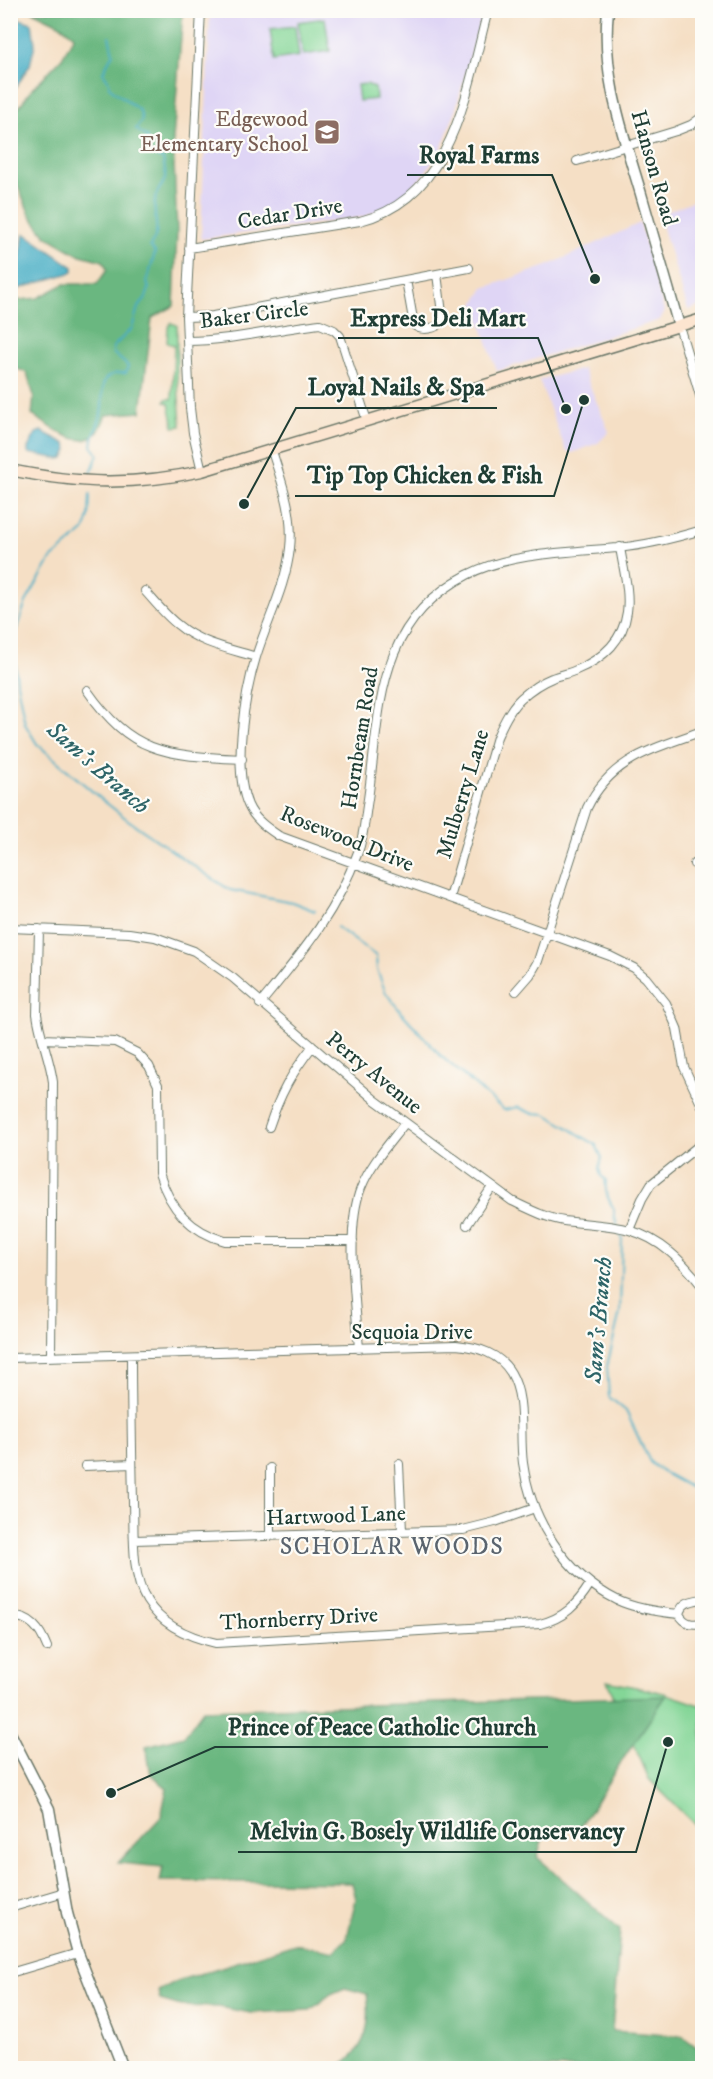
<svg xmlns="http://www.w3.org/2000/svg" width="713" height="2079" font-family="'IM FELL DW Pica',serif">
<rect width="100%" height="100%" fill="#fdfcf7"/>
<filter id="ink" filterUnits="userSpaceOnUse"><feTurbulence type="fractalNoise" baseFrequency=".0167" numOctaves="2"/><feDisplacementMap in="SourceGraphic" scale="12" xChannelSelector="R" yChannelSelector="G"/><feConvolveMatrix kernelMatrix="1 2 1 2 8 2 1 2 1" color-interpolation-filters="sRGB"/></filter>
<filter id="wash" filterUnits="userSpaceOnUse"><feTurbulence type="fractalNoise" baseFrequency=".008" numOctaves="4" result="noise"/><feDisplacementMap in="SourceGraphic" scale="24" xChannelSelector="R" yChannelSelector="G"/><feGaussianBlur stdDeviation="1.35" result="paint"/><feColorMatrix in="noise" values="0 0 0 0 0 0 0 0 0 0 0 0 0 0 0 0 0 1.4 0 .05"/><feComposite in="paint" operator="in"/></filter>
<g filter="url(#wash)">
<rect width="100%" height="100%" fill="#f5dfc5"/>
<path fill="#dfd5f5" d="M210,11h273l-29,104 -13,34 -19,28 -24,24 -34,16 -163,22z
M702,197v108l-14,5 -29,-95z
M640,223l24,88 -4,9 -163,51 -23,-67 10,-16 63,-22z
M583,369l26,63 -11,11 -26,10 -6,-2 -27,-71z"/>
<path fill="#84d697" stroke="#528a66" stroke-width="1.5" d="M325,18l5,33 -27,4 -5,-33z
M295,26l4,30 -25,4 -4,-31z
M367,84l8,4 1,11 -17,2 -2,-16z
M171,323l6,2v46l4,55 -7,1 -5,-24 -4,-1 1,-3h6l2,-54 -7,-2 1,-16z
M607,1681l57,12 36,12 2,-1v128l-53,-53z"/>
<path fill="#6bb780" stroke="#457a5a" stroke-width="1.5" d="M32,11h151l-10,129 4,91 -3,75 -22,12 -11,94 -35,3c-3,6 -5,13 -9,18 -17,20 -49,-9 -65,-18l2,-19 -7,-23 -16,-7v-65l27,-3 26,-14h33l10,-14 -4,-9 -26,-7 -31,-18 -16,-21 -19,-46v-51l21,-29 30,-31 12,-22 -15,-12z
M666,1696l-49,72 -38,61 -34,2 -8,26 83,73 -8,101 70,5 20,15v17h-368c31,-14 38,-41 33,-74l-22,-6 -14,6 -21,16 -59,3 -32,-6 -38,-1 -21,-6 -2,-9 19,-10 118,-37 39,8 13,-14 9,-39 -4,-16 -192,-2 3,-14 -45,-4 43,-46 6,-29 -16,-13 -5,-29 38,-10 19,-26z"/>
<path fill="#46adc5" stroke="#32757c" stroke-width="1.5" d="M11,16l21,7 3,21 -5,21 -19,30z
M24,233l49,34v5l-55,17 -2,-8z
M41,431l25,13 2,6 -4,8 -4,1 -32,-6v-5l8,-15z"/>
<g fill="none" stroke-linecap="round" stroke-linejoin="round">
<path stroke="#46adc5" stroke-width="2" d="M91,473l7,-19 -6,-8c1,-12 5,-17 8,-28 7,-22 -8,-47 26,-45l2,-7 -15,-13v-6l19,-19 6,-21 7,-7 4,-11 -2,-7 8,-30 -5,-6c14,-18 0,-30 6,-50 2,-7 8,-12 9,-18 1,-5 -1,-14 -2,-19l-17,-7 1,-15 -11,-8 6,-9 -2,-9 -31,-24v-5l-6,-10 10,-19 -4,-17
M90,494l-1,23 -5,14 -33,28 -25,43 -13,37 4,44 8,41 12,20 63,54 28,22 76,53 26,17 62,12 23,9
M337,927l39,29 1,14 9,23 15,19 41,45 62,53 14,-3 13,6 15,1 50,31 6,13 -3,10 2,8 5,4c-2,11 2,20 8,29v6l3,10
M619,1231l3,7 -2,74 -13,54 2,31 17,14 24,51 11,9 33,18 8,2"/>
</g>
</g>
<g filter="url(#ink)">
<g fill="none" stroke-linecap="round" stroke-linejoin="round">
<defs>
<path id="minor" d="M201,10l-15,307 4,91 3,25 9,38
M577,161l99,-30 15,-6 11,-8
M189,248l171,-27c94,-23 107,-132 128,-211
M406,280l8,45c8,7 22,4 29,-4l-6,-47
M186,317l27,-1 256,-48
M679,326l23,76
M187,341c43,0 89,-12 133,-17l14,6 6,6 27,85
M272,451c10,32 22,63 18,97 -4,38 -23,73 -34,109 -11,36 -24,112 -8,148 6,14 19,23 31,31l331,120 24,12 12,10 20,25 11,25 7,39 18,39
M145,591c10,11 21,25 33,34 21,18 52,24 78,32
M87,690c46,66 81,65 155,69
M694,864h8
M450,898l47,-161c6,-14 13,-29 24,-39 9,-8 21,-16 31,-20 7,-3 15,-4 22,-7 27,-11 49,-29 53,-59 3,-21 -4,-44 -7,-65
M10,928l119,5 26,4 39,14 39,27 142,122 137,101c17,8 34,17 52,20 21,3 45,3 65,9 32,9 54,32 73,56
M39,929l-2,85c3,23 13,45 16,68l-2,274
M516,991l14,-16 8,-14 49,-153c24,-50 67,-59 115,-77
M260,1004c41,-50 76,-90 98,-152 6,-16 7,-35 10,-53 13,-90 7,-176 99,-224 41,-22 105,-23 151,-27 29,-3 57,-10 84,-18
M43,1039l72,3 22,11 12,13 9,19 1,88c10,34 30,58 66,68h128
M269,1127c11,-33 22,-53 43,-80
M467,1225l25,-38
M629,1230l13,-31 9,-15 51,-41
M359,1349c-3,-44 -14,-122 2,-161 10,-25 28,-44 44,-65
M131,1355c0,49 1,98 2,147 1,30 -2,74 14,99 15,25 42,36 69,42l324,-19c24,-6 37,-19 50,-40
M10,1358l446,-13c22,2 43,8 55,28 15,26 8,61 12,90 8,57 42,111 94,137 19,9 41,12 62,14
M399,1464l3,67
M85,1466l47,-2
M270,1468v67
M135,1540l328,-10 32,-8 40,-14
M702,1599c-11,2 -20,3 -23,15 6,10 13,11 23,9
M10,1616c21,1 30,13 37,31
M10,1908l54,-16
M10,1973l68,-20"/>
<path id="tertiary" d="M608,10c-7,65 15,123 33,184 13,44 25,88 38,132
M10,1733l39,76 18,104 11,40 45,115"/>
<path id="secondary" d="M10,470c69,14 123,16 192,1l500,-152"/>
</defs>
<use href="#minor" stroke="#6a7667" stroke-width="10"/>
<use href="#tertiary" stroke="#6a7667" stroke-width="13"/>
<use href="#secondary" stroke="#6a7667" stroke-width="13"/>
<use href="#minor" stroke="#fff" stroke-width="8"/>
<use href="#tertiary" stroke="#fff" stroke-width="10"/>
<use href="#secondary" stroke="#fce5d0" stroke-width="10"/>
</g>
</g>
<defs>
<symbol id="school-square" viewBox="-11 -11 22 22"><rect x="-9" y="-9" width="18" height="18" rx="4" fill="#8d6e63" stroke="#fdfcf7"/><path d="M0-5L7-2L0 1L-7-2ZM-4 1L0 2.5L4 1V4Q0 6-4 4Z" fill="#fff"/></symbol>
</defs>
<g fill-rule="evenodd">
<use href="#school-square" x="312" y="117" width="30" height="30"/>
</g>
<g text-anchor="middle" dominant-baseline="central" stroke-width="4.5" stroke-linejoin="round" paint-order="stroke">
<g font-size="22" fill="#785e54" stroke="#fdfcf7" text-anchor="end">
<text x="308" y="119">Edgewood<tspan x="308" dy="25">Elementary School</tspan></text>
</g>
<g font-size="22" fill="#1f3d34" stroke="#fdfcf7">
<text transform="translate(654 168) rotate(74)">Hanson Road</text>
<text transform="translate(290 214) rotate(-9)">Cedar Drive</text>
<text transform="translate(254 315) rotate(-7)">Baker Circle</text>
<text transform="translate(360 738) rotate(-81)">Hornbeam Road</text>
<text transform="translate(463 794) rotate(-73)">Mulberry Lane</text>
<text transform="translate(347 839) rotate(22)">Rosewood Drive</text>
<text transform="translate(374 1073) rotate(39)">Perry Avenue</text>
<text x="412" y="1332">Sequoia Drive</text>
<text transform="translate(336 1516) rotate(-2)">Hartwood Lane</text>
<text transform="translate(299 1619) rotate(-3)">Thornberry Drive</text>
</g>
<g font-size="24" font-style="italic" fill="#2d6467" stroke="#fdfcf7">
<text transform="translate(98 768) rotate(41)">Sam's Branch</text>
<text transform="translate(599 1320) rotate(-85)">Sam's Branch</text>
</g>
<g font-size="24" letter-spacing="1.5" fill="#5a646e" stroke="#fdfcf7">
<text x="392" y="1547">SCHOLAR WOODS</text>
</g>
</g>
<path fill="none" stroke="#1f3d34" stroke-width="2" d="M595 279L552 175H407M566 409L538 338H338M244 504L296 408H497M584 400L554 496H295M111 1793L215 1747H548M668 1742L636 1852H238"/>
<g fill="#1f3d34" stroke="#fdfcf7" stroke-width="2">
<circle cx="595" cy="279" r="6"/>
<circle cx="566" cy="409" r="6"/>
<circle cx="244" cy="504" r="6"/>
<circle cx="584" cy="400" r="6"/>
<circle cx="111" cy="1793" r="6"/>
<circle cx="668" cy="1742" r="6"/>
</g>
<g font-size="24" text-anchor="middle" font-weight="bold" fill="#1f3d34" stroke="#fdfcf7" stroke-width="4.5" stroke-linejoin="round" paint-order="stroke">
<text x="479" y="163">Royal Farms</text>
<text x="438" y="326">Express Deli Mart</text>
<text x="396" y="395">Loyal Nails &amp; Spa</text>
<text x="425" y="483">Tip Top Chicken &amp; Fish</text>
<text x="382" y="1735">Prince of Peace Catholic Church</text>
<text x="437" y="1839">Melvin G. Bosely Wildlife Conservancy</text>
</g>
<rect width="713" height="2079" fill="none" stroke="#fdfcf7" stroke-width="36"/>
</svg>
